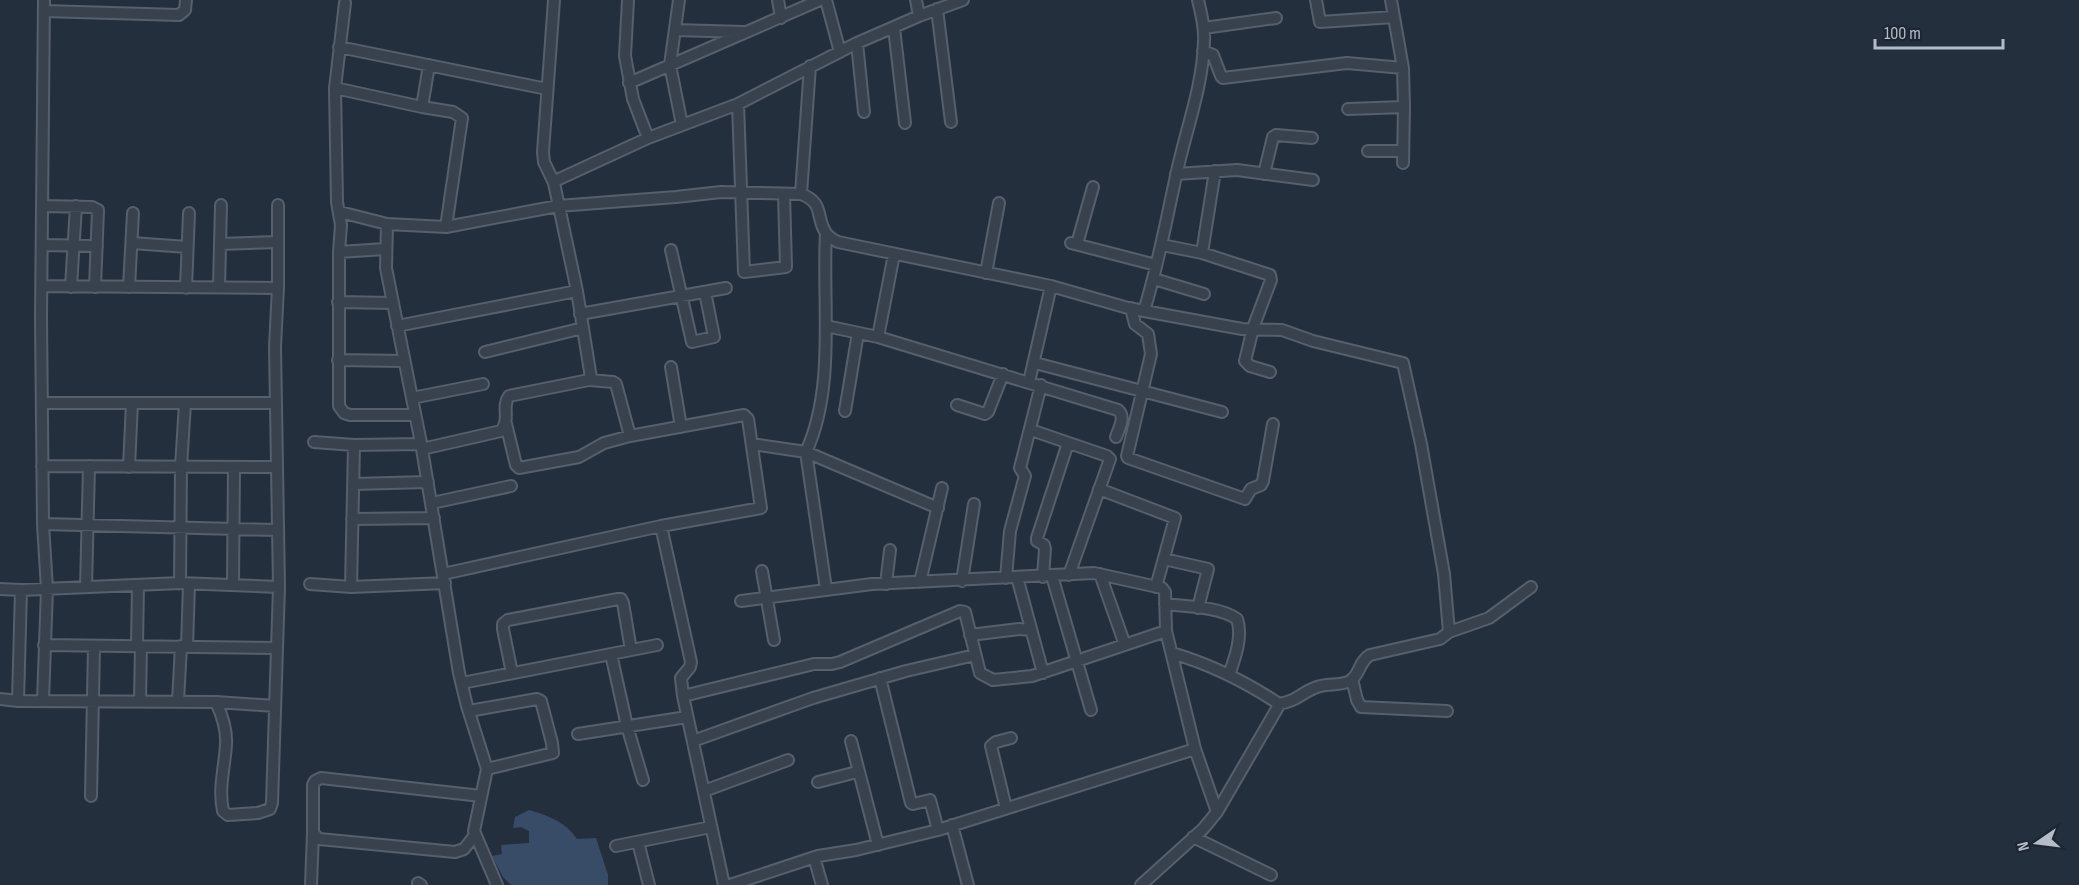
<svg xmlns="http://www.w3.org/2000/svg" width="2079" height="885" font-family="'Sofia Sans Condensed',sans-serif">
<rect width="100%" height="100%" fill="#242f3e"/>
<path fill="#394c67" d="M529,810c18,5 37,12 48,29l19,-1 12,37v10h-97l-8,-8 -11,-21 10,-2 -1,-9 28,-2v-12l-8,-4 -8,1 2,-11z"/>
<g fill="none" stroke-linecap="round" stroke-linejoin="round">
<defs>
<path id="minor" d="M554,0l-11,152 1,10 10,21
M628,0l-3,56 8,43 15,39
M679,0l-9,65 12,60
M778,0l3,18
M826,0l14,52
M916,0l3,16
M1316,0l4,22 74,-5
M1391,0l12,68 1,39 -1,56
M345,3l-10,85 2,114 4,23 -2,27v154l5,7 6,2h65
M937,9l14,113
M44,11l135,4 6,-5 1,-10
M894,28l11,95
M1204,28l72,-10
M675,30l69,2
M857,43l7,69
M339,47l208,42
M1203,51l10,4 8,21 2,2 124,-15 56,5
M629,83l191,-83
M335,88l87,19 7,-42
M738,104l6,168 42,-5 -2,-73
M422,107l31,5 9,6 -16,109
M1348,109l56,-2
M1368,151h35
M1176,174l61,-4 76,10
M1264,174l9,-37 3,-2 36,3
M801,194l9,-128
M42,206l50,1 6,3 -3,77
M340,212l47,12 59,3 112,-21 118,-9 45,-5 80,2c24,9 14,23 25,39 2,3 8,7 12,9l213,44 77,22 114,21 40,1 31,11 90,22 18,81 23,130 5,58 -9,7 -70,16c-11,6 -10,20 -20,26 -9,5 -23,2 -33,6 -15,5 -21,15 -39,17
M387,224l-1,44 36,180
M826,233c-4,70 10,154 -20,219l20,137
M132,243l55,4
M1071,243l85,22
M220,244l58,-2
M1077,244l16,-57
M42,245l55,1
M1162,245l40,8 68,22 1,5 -18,48 -8,33 5,5 20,6
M671,250l21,92 22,-5 -9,-45
M339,252l46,-3
M1202,253l13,-82
M986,273l13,-70
M1154,279l50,15
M42,286l236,2v-83
M71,287l5,-81
M129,287l4,-74
M219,287l2,-82
M186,288l3,-75
M338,302l55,1
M1131,308l4,16 13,10 3,20 -24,102 1,2 117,41 6,-10 10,-4 2,-4 10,-57
M1144,311c14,-45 22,-90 32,-135 9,-44 27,-89 28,-135 1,-14 -3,-28 -6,-41
M580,314l146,-26
M397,326l180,-35
M826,326l52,11 240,73c8,7 1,18 -2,27
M878,337l16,-83
M485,352l98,-24
M338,360l66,1
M1035,363l187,49
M671,367l10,60
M590,380l23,2 3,2 14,52
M1029,382l22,-96
M412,398l71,-14
M42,403h234
M957,405l28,9 3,-2 15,-38
M845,411l13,-78
M1031,430l76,26 3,3 -41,116
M314,442l40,3 66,-1
M752,444l54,8 132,56
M42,466l235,1
M129,467l3,-64
M353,484l75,-2
M1099,489l76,29 -19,69
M432,503l79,-17
M352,519l82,-1
M43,524l235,6
M661,526l30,136 -1,5 -9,11 2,18 41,189
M1164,559l44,10 -10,39
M762,571l12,69
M443,574l218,-48 100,-18 -13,-89 -4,-4 -114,21 -26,7 -25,14 -60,11 -3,-3 -10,-41
M1100,574l25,71
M1052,576l39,134
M1017,577l26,96
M1043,577l2,-28 -1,-4 -7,-4v-3l31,-95
M1006,578l4,-47 15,-55 -5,-8 21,-83
M962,581l12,-77
M920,582l22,-94
M180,583l1,-116 4,-64
M233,584l1,-117
M310,584l41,3 94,-4
M886,584l4,-34
M86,587l3,-121
M351,587l3,-142
M0,589l21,1 159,-7 99,4
M741,601l131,-17 222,-11 68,15 3,4 1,39 29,118 22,63
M1165,604c20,2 56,3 72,15 6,17 -2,39 -8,56
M1449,632l40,-14 42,-31
M970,635l49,-6 12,1
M44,645l233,3
M137,646l1,-61
M187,647l2,-63
M611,654l16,72 16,54
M512,673l-9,-44v-5l5,-4 110,-21h3l2,4 8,47
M880,678l31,125 2,1 17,-4 8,30
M1352,679l5,21 4,7 86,4
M462,683l195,-38
M683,696l131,-32h18l8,-2 120,-51 5,1 15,61 13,7 39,-4 134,-45
M0,699l18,2 198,1 59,4
M18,701l3,-111
M43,701l4,-112 -4,-65 -2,-207 3,-317
M140,701l1,-55
M178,701l3,-55
M216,702c6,13 11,27 10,42 -1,22 -8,44 -3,67l5,4 30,-2 12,-4 2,-6 7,-216 -4,-241 3,-58
M469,711l68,-12 4,2 11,42 1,10 -66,16
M578,734l109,-17
M693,741l120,-43 93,-27 69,-16
M851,741l27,104
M818,782l39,-10
M704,791l84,-31
M91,796l3,-150
M1006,808l-15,-62 5,-4 15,-4
M952,825l16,60
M475,835l-11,14 -9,3 -136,-13 -6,-6v-48l2,-4 6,-3 160,18
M1193,837l78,38
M638,842l11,43
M616,846l95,-19
M814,857l8,28
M418,883l3,2
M311,885l2,-52
M497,885l-23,-54 13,-62 -20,-63 -8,-33 -37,-224 79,-18c10,-13 0,-24 8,-35l80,-16 2,-2 -14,-87 -23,-108 3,-3 91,-42 90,-34 119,-61 62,-27 44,-16
M730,885l88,-29 38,-6 82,-20 257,-81
M1141,885l62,-56 14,-17 61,-105 -2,-5c-32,-21 -67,-38 -104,-49"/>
</defs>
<use href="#minor" stroke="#565f6c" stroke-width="14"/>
<use href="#minor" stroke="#38414e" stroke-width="10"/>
</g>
<g transform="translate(2037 843) rotate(256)" stroke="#1d2633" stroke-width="4.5" paint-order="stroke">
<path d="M0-4.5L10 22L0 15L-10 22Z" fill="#b4bcc9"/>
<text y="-9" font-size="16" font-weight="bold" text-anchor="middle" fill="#b4bcc9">N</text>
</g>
<path d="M1875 39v9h128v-9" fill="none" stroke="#b4bcc9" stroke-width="3"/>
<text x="1884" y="39" font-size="18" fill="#b4bcc9" stroke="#1d2633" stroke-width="4.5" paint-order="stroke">100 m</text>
</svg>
